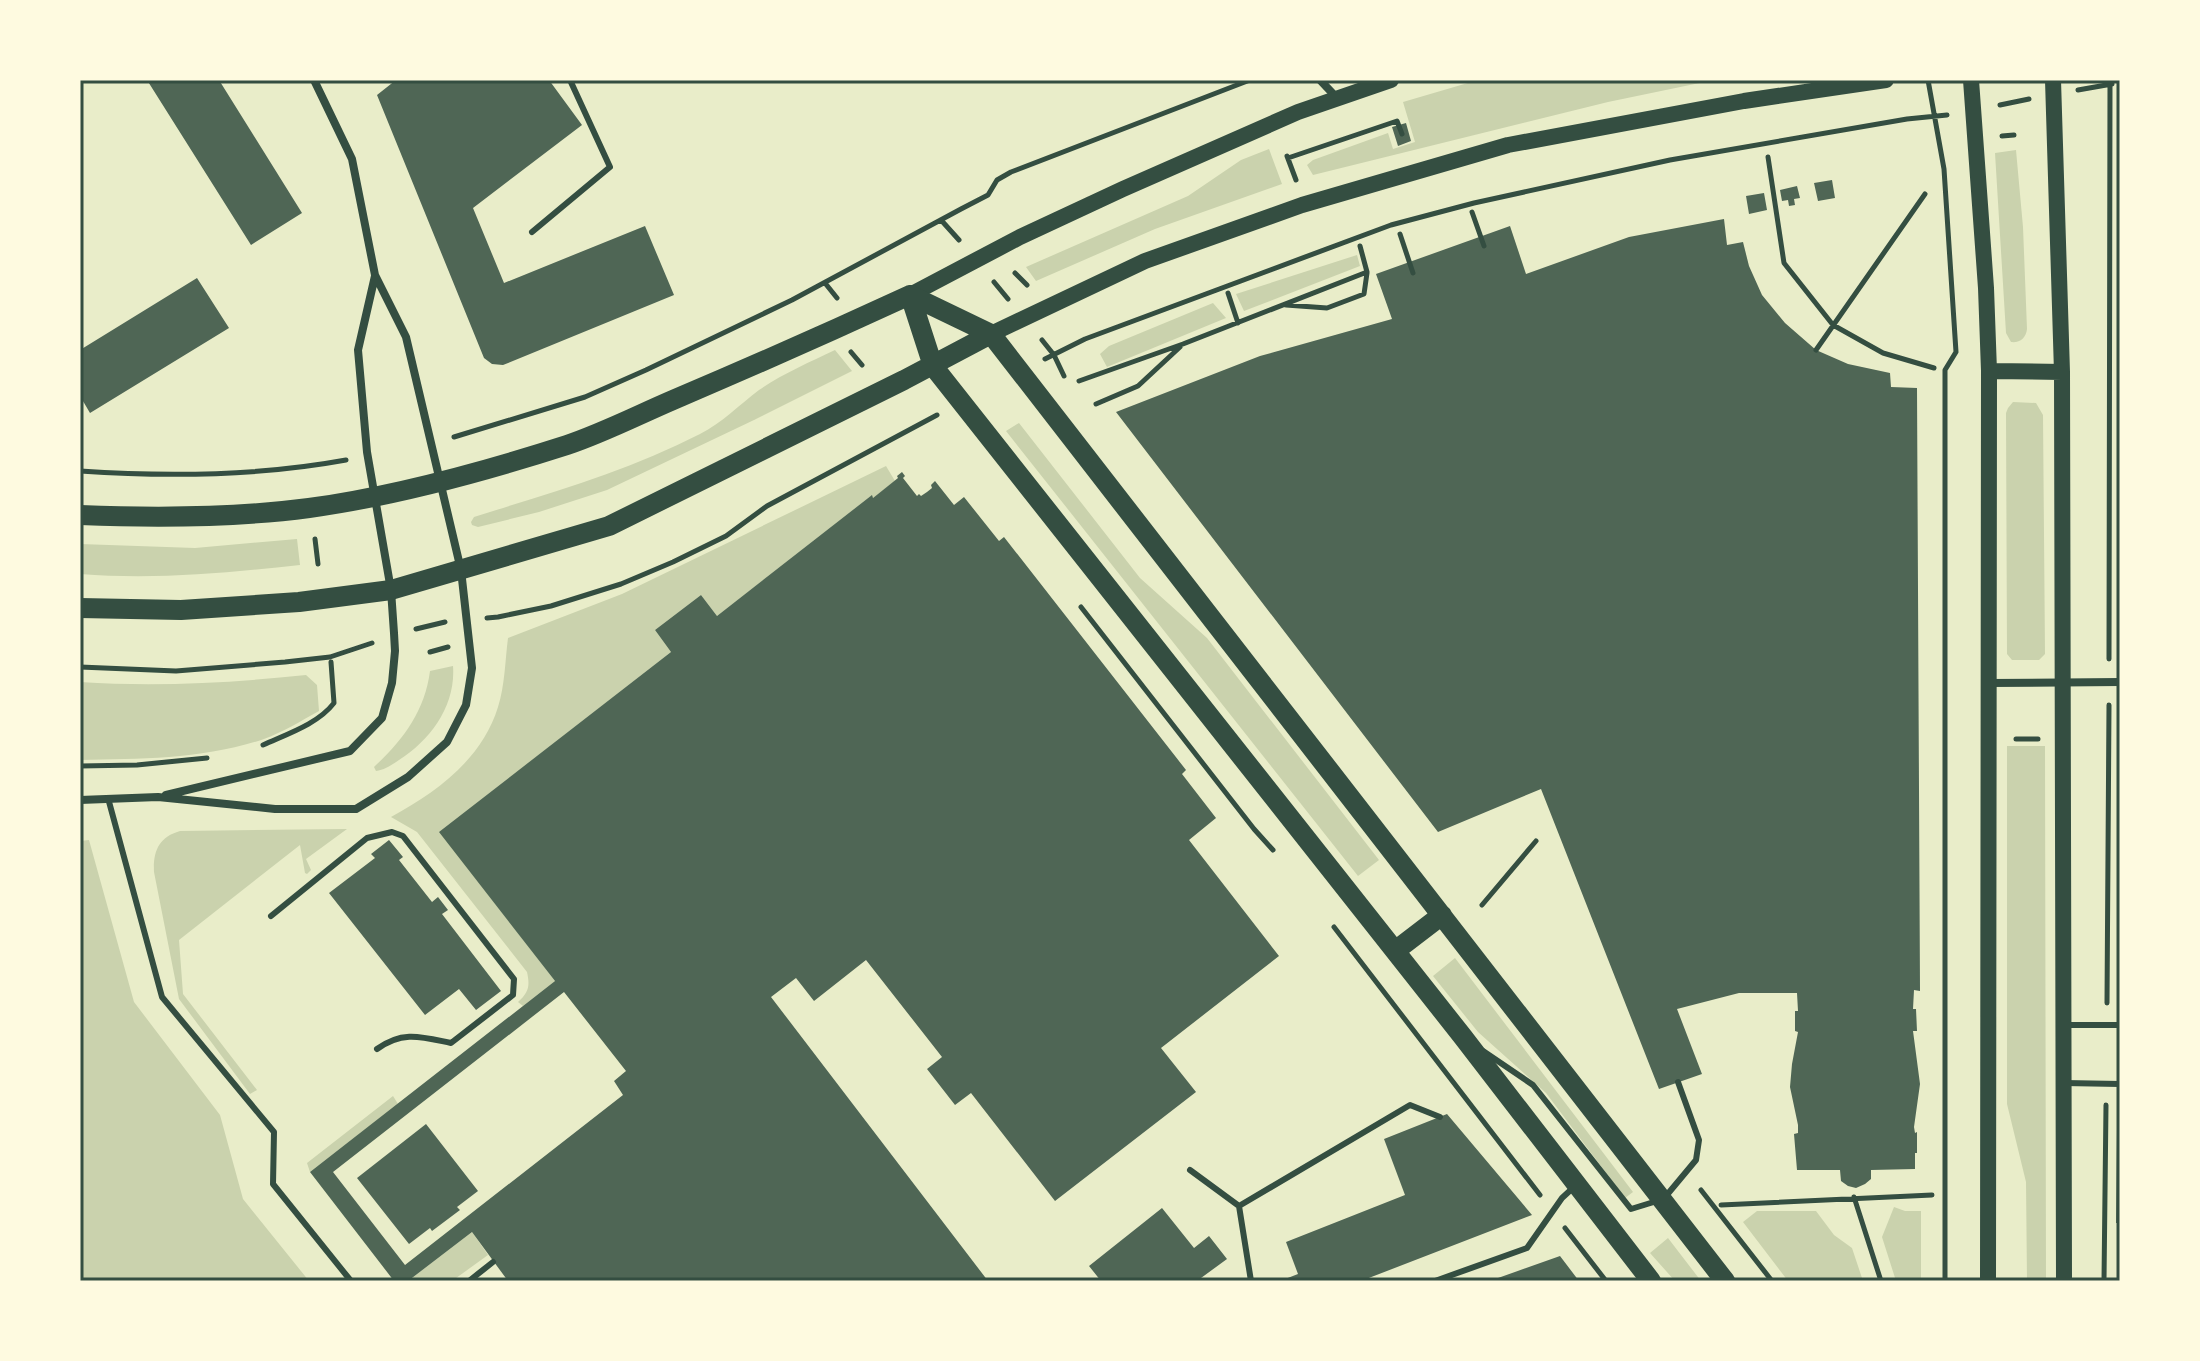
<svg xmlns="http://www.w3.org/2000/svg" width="2200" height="1361" font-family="'Fira Sans Condensed',sans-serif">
<rect width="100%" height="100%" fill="#e9edc9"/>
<path fill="#cad2ad" d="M1478,80h236l-106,22 -295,73 -6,-10 6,-5 75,-27 5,16 22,-7 -12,-40z
M1269,149l13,35 -127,45 -119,52 -10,-14 162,-71 53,-36z
M2016,150l7,77 4,102c-1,9 -7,14 -16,13l-5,-9 -11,-180z
M1357,255l3,11 -116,45 -8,-17z
M1213,303l13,15 -119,49 -7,-13 9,-8z
M835,350l17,21 -98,49 -147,70 -68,22 -61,15 -6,-2 -1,-3 3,-5c76,-24 154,-46 226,-83 22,-11 39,-29 59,-44 23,-16 51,-28 76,-40z
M2013,402l23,1 7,12 2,239 -6,6h-27l-5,-6 -1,-241 2,-5z
M1019,423l121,155 67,60 172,222 -21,16 -352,-445z
M886,466l9,15 -22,17 -2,-2 -154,120 -16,-21 -46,35 16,22 -231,180 115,149 -32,25 -5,-4c11,-10 12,-16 9,-30l-110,-140 -26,-15c46,-25 91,-58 107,-110 7,-22 7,-46 10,-69l114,-44z
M297,539l3,26c-73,8 -146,15 -220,9v-30l115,4z
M453,666c3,39 -22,74 -54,94 -7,5 -15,10 -23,11l-2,-4 2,-2c28,-26 49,-55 54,-94z
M306,675l11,10 2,26c-18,10 -36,21 -55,28 -59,20 -122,20 -184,21v-78c75,5 151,1 226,-7z
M2007,746h38l1,535h-19l-1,-99 -19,-78z
M347,829l-41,30 5,11 -4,4 -2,-1 -5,-28 -121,95 4,54 74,96 -7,4 -71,-95 -25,-127c-1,-21 5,-35 26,-41z
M89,840l45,162 86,113 23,84 66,82h-229v-440z
M1455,958l178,234 -8,6 -79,-105 -68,-61 -45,-56z
M393,1096l5,8 -88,68 -3,-9z
M1894,1207l11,4h16v70h-25l-14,-44z
M1757,1211h59l18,24 18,13 11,33h-75l-45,-59z
M472,1232l16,23 -36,26h-44z
M1668,1238l33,43h-26l-25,-28z"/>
<path fill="#4f6655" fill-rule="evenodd" d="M147,80h72l83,133 -51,32z
M396,80h153l33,45 -109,83 31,75 141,-57 29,69 -171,70 -11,-1 -8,-6 -107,-263z
M1406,123l5,18 -13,5 -6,-19z
M1832,180l3,18 -17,3 -4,-18z
M1797,186l3,12 -6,1 1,6 -6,1 -1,-6 -6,1 -2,-11z
M1764,193l3,17 -18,4 -3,-18z
M1724,219l3,26 16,-3 6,24 13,29 23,28 31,27 32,14 42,9 1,14 26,1 3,603 -6,-1 -1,19h3l1,22h-4l7,53 -6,43 1,6 2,-1v21h-2v16l-44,1v9l-6,5 -9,4 -8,-2 -7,-5 -1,-11h-43l-3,-36 4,-1v-8l-8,-38 2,-23 6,-32 -3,-1v-20h3l-1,-18h-58l-62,16 25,65 -43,15 -118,-300 -103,43 -322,-420 144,-56 132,-37 -16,-45 134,-48 16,48 103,-37z
M197,278l32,50 -139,85 -10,-17v-46z
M902,472l3,4 -2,2 14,18 2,-2 2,2 6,-4 5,-4 -1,-3 4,-4 19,24 10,-8 35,44 5,-4 182,233 -4,4 34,44 -27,22 90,116 -118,92 35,44 -141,109 -84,-108 -16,12 -28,-36 15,-12 -76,-97 -52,41 -18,-23 -25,19 217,284h-480l-36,-49 -64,49h-14l-84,-109 245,-191 -116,-149 232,-180 -16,-22 46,-35 16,21 155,-121 1,3 25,-20 -1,-2zM564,992l62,79 -12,10 9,14 -218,170 -72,-93z
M389,840l14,17 -4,3 33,42 6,-5 10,13 -6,4 59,77 -25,19 -17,-21 -34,26 -96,-122 46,-35 -4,-4z
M1447,1114l85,101 -171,66h-81l18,-7 -12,-32 119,-47 -21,-56z
M426,1124l52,67 -21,16 3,3 -28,21 -2,-3 -21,16 -52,-66z
M2120,1129v94h-4l1,-93z
M1162,1208l32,40 15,-12 18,23 -26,19 2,3h-102l-12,-15z
M1560,1256l19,25h-85l4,-3z"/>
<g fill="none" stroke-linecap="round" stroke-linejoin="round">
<path stroke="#344e41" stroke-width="5" d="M1928,80l16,89 12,183 -11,18v911
M2078,90l34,-6
M2000,105l29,-6
M2002,136l12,-1
M1287,156l9,24
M1768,157l16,106 49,62 50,28 51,15
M1288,158l109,-37 5,13
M1472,212l12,34
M941,220l18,20
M1400,234l13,39
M1015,273l12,12
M994,282l14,17
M825,283l12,15
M1228,293l10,30
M1286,305l41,3 37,-14 3,-21
M1042,340l12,15 10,21
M1816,350l109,-156
M851,352l11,13
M1045,359l40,-20 306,-114 83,-22 196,-43 237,-41 40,-4
M1079,381l104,-37 184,-72 -7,-26
M1096,404l42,-18 42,-39
M454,437l131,-40 61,-27 146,-70 169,-91 27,-14 9,-15 14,-8 239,-92
M80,471c88,6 179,5 266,-11
M315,539l3,25
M1081,607l173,222 19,21
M487,618l11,-1 53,-11 70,-22 52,-22 53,-26 41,-30 170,-91
M416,629l29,-7
M430,652l18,-5
M2109,659l1,-579
M80,667l96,4 109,-9 45,-5 42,-14
M2016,739h22
M263,745c24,-11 55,-21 71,-42l-3,-41
M80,766l57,-1 70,-7
M1482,905l54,-64
M1334,927l206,268
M2107,1003l2,-298
M1701,1190l71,91
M1854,1197l27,84
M1721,1205l211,-10
M1565,1228l41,53
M2104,1281l2,-176"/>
<path stroke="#344e41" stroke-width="6" d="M532,232l78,-65 -40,-87
M108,798l54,199 112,135 -1,52 78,97
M271,916l96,-78 25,-6 11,4 111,143 -1,16 -62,48c-29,-6 -48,-13 -74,6
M2064,1025h56
M1483,1051l50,34 98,124 26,-8
M2064,1083l56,1
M1190,1170l49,36 12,75
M1666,1196l30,-36 3,-20 -21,-58
M1239,1206l171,-101 30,12
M469,1281l24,-19
M1435,1281l92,-33 35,-50 13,-12"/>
<path stroke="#344e41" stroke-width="8" d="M1320,80l17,18
M1989,683l131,-1
M166,795l184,-44 32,-33 10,-35 3,-32 -1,-18 -3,-43 -24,-138 -9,-102 17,-74
M80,800l78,-3 117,12h81l52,-32 39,-35 19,-37 6,-37 -11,-98 -55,-233 -31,-62 -23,-116 -38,-79"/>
<path stroke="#344e41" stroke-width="16" d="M1971,80l15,208 3,83 -1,910
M2053,80l9,292 2,909
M910,295l110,-58 103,-48 175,-77 93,-32
M991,334l154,-73 157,-56 206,-60 236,-44 142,-21
M1989,371l73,1"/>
<path stroke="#344e41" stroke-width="20" d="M910,295l81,39 734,947
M910,295l23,71 530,671 188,244
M80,515c76,3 154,3 229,-7 87,-12 174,-36 258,-63 36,-12 71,-30 106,-45 80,-34 159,-69 237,-105
M80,608l101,2 118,-8 92,-12 218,-64 295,-146 87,-46
M1395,951l47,-36"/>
</g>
<rect width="2200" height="1361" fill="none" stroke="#fefae0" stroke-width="164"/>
<rect x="82" y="82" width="2036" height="1197" fill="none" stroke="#344e41" stroke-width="3"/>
</svg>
